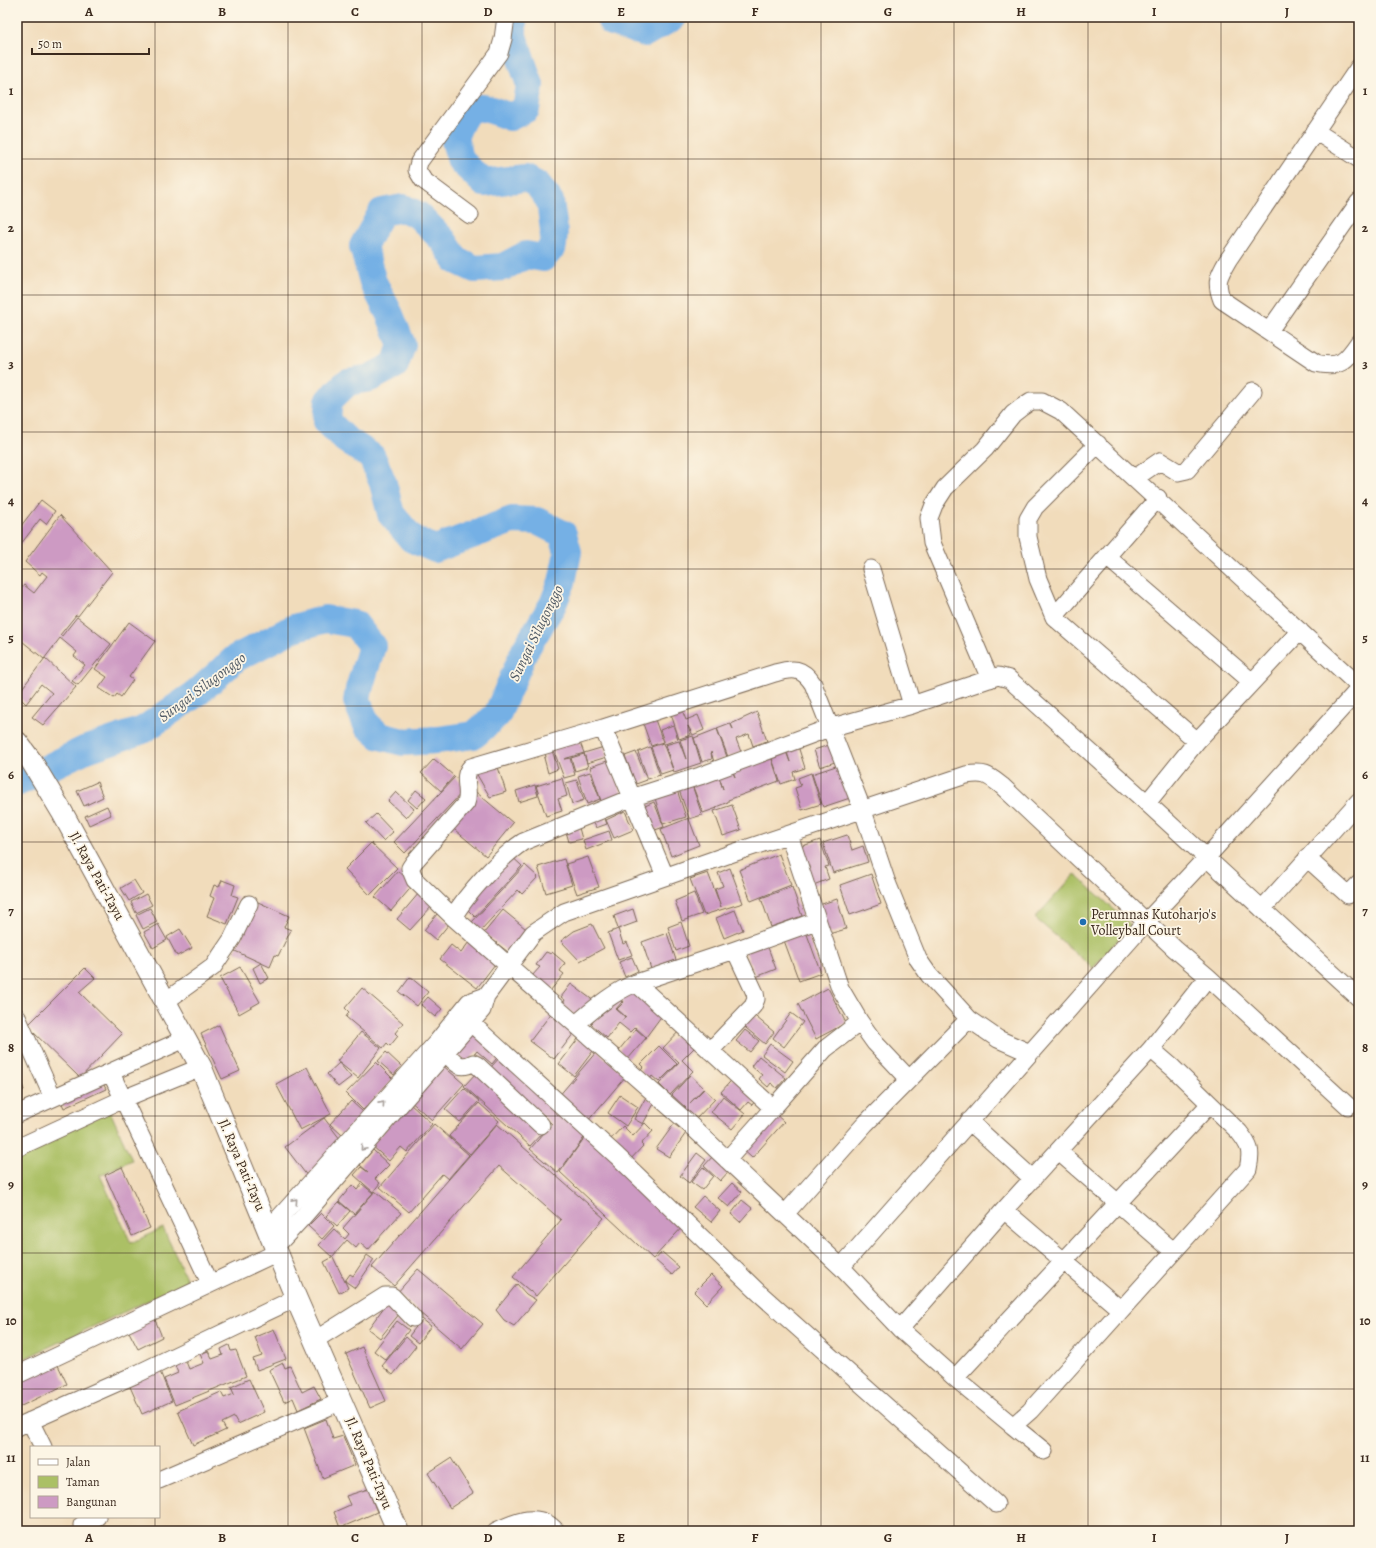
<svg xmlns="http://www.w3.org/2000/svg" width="1376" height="1548" font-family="Alegreya,serif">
<rect width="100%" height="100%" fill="#fcf5e5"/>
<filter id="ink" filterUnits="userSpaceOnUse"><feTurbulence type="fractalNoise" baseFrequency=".025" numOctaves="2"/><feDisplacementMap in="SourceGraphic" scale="8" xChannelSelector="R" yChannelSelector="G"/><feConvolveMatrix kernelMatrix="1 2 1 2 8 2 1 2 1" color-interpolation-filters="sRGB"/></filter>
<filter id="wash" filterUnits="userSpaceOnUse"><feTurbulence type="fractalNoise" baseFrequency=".012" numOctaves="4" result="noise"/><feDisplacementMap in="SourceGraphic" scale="16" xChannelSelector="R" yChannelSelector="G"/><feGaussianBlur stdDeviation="0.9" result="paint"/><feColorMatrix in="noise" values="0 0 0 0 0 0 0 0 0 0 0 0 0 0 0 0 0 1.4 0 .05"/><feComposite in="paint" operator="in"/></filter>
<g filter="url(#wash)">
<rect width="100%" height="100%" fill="#f1dcbb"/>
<path fill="#abc065" stroke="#737542" d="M1075,874l56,51 -38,43 -58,-50z
M110,1111l22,49 -32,15 31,68 32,-15 25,54 -171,80v-207z"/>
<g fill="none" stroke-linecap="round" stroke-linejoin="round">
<path stroke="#74b0e5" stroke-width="28" d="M609,17l3,5 33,11 28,-16
M17,783l67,-33 59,-20 54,-37 39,-35 58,-30 31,-9 30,5 17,22 -13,43 -2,12 10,24 13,11 23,6 35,-2 36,-5 23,-20 28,-65 28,-46 9,-22 6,-30 -5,-18 -26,-13 -25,-1 -77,29 -23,-10 -21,-25 -8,-31 -11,-26 -27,-18 -18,-18 2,-21 19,-18 22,-4 25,-13 7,-20 -12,-30 -17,-33 -10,-36 19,-34 21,-4 15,7 25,25 13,20 19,9 28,-2 23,-12 17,3 10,-12 1,-16 -4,-29 -13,-17 -12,-6 -41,5 -23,-22 -7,-23c14,-37 22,-35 56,-21l16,-8 4,-24 -17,-49v-19"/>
</g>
<g id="blocks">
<path fill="#cd9ac3" d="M41,500l14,11 -9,13 -6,-5 -19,25 -4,-4v-9z
M60,515l52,57 -34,44 -2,-1 -16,20 2,1 15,-19 34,27 -33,41 -6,-4 13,-16 -11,-9 3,-4 -17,-14 -16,21 -27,-22v-44l7,-8 10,8 13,-17 -5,-4 -2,3 -15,-13z
M129,622l26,19 -26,36 4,3 -12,17 -4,-3 -3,4 -15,-10 8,-11 -12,-8z
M45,658l31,29 -33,38 -11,-8 20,-24 -11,-9 -15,20 -9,-9z
M682,710l4,10 12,-5 6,15 -11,5 -5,-9 3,9 -12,4 -8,-25z
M757,712l10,29 -14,5 -4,-12 -13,5 5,13 -13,5 -11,-29 13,-5 3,6 -2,-5z
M653,714l10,28 -12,4 -10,-28z
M673,725l5,14 -13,5 -5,-14z
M717,729l10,28 -13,5 -3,-10 1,7 -10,3 -8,-24z
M693,736l8,27 -27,9 -9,-27 14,-4 7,18 -6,-19z
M578,737l6,16 -20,6 6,-1 5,17 -11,3 -12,-32z
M663,743l10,27 -12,4 -10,-27z
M797,743l8,25 -12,4 2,7 -14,5 -11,-31 9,28 -51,19v2l-12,5 1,1 -14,5 -12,-31 26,-11 6,18 -6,-18 13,-5 5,11 -4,-11 53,-20 6,16 -5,-16z
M835,743l6,17 -21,7 -6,-17z
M551,747l7,22 -10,4 -4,-15 2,-1 -2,-8z
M604,747l3,10 -20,6 -3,-10z
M650,747l10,28 -12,4 -10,-27z
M636,752l11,28 -11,4 -11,-28z
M584,754l4,13 -13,4 -4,-13z
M434,759l20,17 -13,15 -20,-18z
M610,760l12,34 -21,7 -11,-34z
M496,761l10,31 -16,5 -17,-29z
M842,764l11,33 -30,10 -11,-33z
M590,772l10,27 -13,5 -9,-28z
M811,773l10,31 -19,6 -7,-22 6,-2 -3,-8z
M455,777l12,10 -62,66 -11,-11z
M562,778l5,18 -9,3 4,12 -16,5 -10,-30z
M577,780l7,20 -12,4 -6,-21z
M97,782l6,15 -19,9 -7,-15z
M691,782l11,33 -13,4 10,26 -28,11 -10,-27 28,-11 -11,-31z
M535,785l3,11 -19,6 -3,-11z
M676,787l10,30 -23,7 -9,-29z
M416,790l10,8 -9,10 -9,-8z
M396,792l18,17 -8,9 -18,-17z
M476,792l37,31 -27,33 -37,-31z
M654,802l10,25 -9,3 -10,-24z
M732,805l9,25 -18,6 -9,-25z
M107,806l4,9 -22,10 -4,-9z
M602,811l5,13 -11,4 -5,-13z
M625,811l8,19 -19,8 -8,-18z
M376,814l17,18 -10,9 -17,-18z
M578,824l4,15 -13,3 -4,-14z
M609,831l3,9 -26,10 -3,-10z
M847,835l5,15 11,-4 5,16 -35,11 -10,-30z
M820,840l9,26 -4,1 4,12 -21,8 -14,-38z
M371,843l26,25 -27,27 -25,-26z
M509,854l13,12 -47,51 -13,-13z
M779,854l12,31 -40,16 -12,-31z
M588,857l11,30 -22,7 -11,-30z
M564,859l8,26 -26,8 -8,-26z
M525,865l13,12 -16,17 -4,-4 -37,40 -9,-8z
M730,868l13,35 -39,12 -14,-36 18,-6 13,34 -6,-18 8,-3 -5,-13z
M398,871l16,13 -23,27 -16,-14z
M871,874l10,30 -31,11 -10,-30z
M134,880l8,13 -13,8 -8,-13z
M222,880l13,5 -3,10 6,2 -11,27 -20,-8 7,-18 -4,-2 4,-11 5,2z
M792,887l10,29 -31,11 -10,-29z
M419,893l14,12 -23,25 -13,-11z
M694,893l8,21 -20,7 -7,-20z
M146,894l6,11 -16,8 -5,-11z
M837,899l9,30 -24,7 -9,-29z
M258,902l31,14 -5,11 7,3 -13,26 -3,-1 -5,12 -35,-16z
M150,908l7,14 -14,7 -7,-14z
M633,909l4,13 -19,7 -4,-13z
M503,910l28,23 -18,23 -29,-23z
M735,910l8,20 -19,8 -8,-20z
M437,914l12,10 -13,16 -12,-10z
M681,922l8,24 -13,5 -8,-24z
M158,924l9,16 -14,8 -9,-16z
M592,924l12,24 -24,13 -19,-20 13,-10z
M804,926l17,47 -22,8 -17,-46z
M180,929l12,19 -15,8 -10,-19z
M618,929l5,15 4,-2 5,13 -14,5 -10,-27z
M667,933l9,27 -25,9 -9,-27z
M471,939l27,21 -21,28 -37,-29 11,-14 10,8z
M766,942l10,27 -20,8 -11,-27z
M546,952l5,2 1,-2 13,11 -5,8 4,3 -14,17 -18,-15 8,-9 -4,-2z
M632,957l6,14 -13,6 -6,-15z
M261,963l8,15 -9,5 -7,-15z
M240,967l20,35 -21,12 -19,-36z
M85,968l10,10 -16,14 43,42 -42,44 -53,-52z
M410,977l18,15 -11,14 -18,-14z
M571,984l23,17 -14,18 -18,-14 3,-5 -4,-3z
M362,988l41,35 -8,10 3,3 -8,10 -3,-3 -4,5 -37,-31 3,-5 -4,-4z
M828,988l18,35 -30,16 -18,-35z
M635,989l28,25 -17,23 -11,-10 -5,5 -11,-9 -12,15 -16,-14 23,-28 8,6 -6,7 9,8 -3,4 4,-4 -9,-8 7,-7 -3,-4z
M428,997l14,12 -7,8 -14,-12z
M553,1011l24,18 -23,30 -24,-18z
M750,1012l24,20 -9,12 -25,-21z
M791,1013l12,9 -19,25 -11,-9z
M219,1025l21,46 -18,8 -21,-45z
M683,1027l16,16 -17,17 11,11 -23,24 -11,-11 20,-21 -16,-15z
M474,1029l27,24 -9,11 -15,-13 -10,12 -12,-11z
M636,1029l10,9 -18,21 -9,-9z
M745,1030l14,11 -9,11 -14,-11z
M361,1032l20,16 -23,30 -21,-17z
M581,1035l15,12 -22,29 -15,-12z
M770,1044l23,17 -8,11 -23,-17z
M659,1046l18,18 -18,18 -7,-6 -3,4 -9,-9 4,-4 -3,-3z
M597,1051l29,25 -39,46 -29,-25z
M386,1052l15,14 -7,9 -16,-14z
M503,1054l86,77 -31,42 -28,-24 22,-25 -62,-56z
M759,1056l27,22 -9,10 -6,-5 -3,4 -9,-8 3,-4 -11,-9z
M376,1062l17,17 -30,31 -17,-17z
M339,1063l12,14 -13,10 -11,-13z
M441,1064l23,20 -32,36 -23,-20z
M307,1067l24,47 -31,16 -24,-46z
M17,1071l7,19 -7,3z
M477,1072l66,60 -13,14 -66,-60z
M690,1075l14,13 -14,15 14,-14 11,10 -20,21 -11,-10 2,-2 -14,-13z
M736,1075l23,21 -7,9 -4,-3 -7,8 -20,-18z
M101,1079l5,10 -42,19 -5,-11z
M464,1088l15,13 -19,21 -15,-13z
M620,1095l18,12 -12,19 -18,-13z
M723,1096l22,18 -13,15 -21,-17z
M646,1097l9,5 -12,22 -9,-5z
M351,1101l12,11 -21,23 -12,-11z
M409,1103l23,21 -25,28 -6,-5 -12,14 -18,-16z
M479,1103l20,18 -29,33 -21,-18z
M772,1111l12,11 -32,36 -12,-11z
M324,1118l16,21 -32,38 -23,-30z
M645,1123l8,8 -12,13 2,2 -14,15 -21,-19 15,-16 10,10z
M434,1124l35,31 -21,24 -6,-5 -33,38 -29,-25z
M497,1124l107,94 -68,78 -23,-19 48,-57 -62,-54 -105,120 -22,-19z
M674,1124l12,9 -17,24 -13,-8z
M587,1134l98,90 -32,35 -93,-87z
M373,1150l16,15 -14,14 5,4 -7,9 -19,-17 7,-8 7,5 -8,-7z
M697,1153l9,7 -17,23 -9,-7z
M713,1156l16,15 -9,10 -16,-15z
M122,1167l28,61 -18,8 -27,-61z
M703,1167l10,9 -11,14 -11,-8z
M732,1183l10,9 -13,15 -11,-9z
M362,1184l11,9 -19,21 -15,-13 13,-16 5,5z
M375,1191l26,22 -33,37 -8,-7 -4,5 -9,-8 -15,17 -13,-12 15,-16 11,10 4,-5 -6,-6z
M703,1196l17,15 -9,11 -18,-15z
M742,1200l10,8 -12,14 -9,-8z
M339,1202l11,9 -13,15 -11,-10z
M321,1213l13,13 -12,13 -14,-13z
M662,1252l17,15 -7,8 -17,-15z
M367,1255l7,5 -19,28 -10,-7 5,-7 3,2z
M333,1257l15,31 -9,5 -15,-31z
M418,1269l65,55 -21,25 -65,-56z
M711,1275l12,11 -17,18 -12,-12z
M517,1284l9,10 10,6 -22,26 -10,-6 -8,-10z
M387,1303l13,10 -20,25 -12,-9z
M154,1317l8,20 -24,12 -10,-19z
M422,1319l9,7 -13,17 -9,-7z
M397,1321l12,9 -23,30 -12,-9z
M274,1329l12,30 -29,11 -4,-11 9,-3 -7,-19z
M406,1337l10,9 -23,29 -11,-9z
M229,1345l2,6 5,-1 10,26 -71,29 -11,-26 14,-6 -4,-10 11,-4 4,10 15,-6 -4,-9 8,-3 4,8 11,-4 -2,-6z
M362,1347l24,54 -16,7 -24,-54z
M55,1359l12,25 -50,24v-31z
M283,1363l2,5 5,-2 12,26 12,-6 7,13 -23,11 -5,-12 -9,4 -15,-32z
M159,1369l13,32 -30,13 -14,-32z
M249,1379l15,33 -26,12 -4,-7 -12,6 4,7 -33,15 -15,-34 43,-19 3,6 10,-4 -3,-7z
M326,1419l7,20 10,-3 12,29 -32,13 -19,-50z
M451,1458l22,35 -23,15 -22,-35z
M368,1489l9,23 -37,16 -6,-16 16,-7 -4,-9z"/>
</g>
</g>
<g filter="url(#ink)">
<use href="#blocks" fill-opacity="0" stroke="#7b6855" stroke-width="1"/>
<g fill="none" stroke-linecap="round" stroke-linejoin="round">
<defs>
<path id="minor" d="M1359,67l-131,193c-10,17 -13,22 -6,40l94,63c24,6 30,-2 43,-21
M1315,131l44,28
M470,215l-47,-35 -6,-10 2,-8 80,-109 4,-14 3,-22
M1269,331l90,-129
M1098,444l-63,63 -7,12v18l10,42 16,38 143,124
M1135,478l25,-17 18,11 9,-2 66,-79
M1107,557l145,125
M871,569l41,136
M1054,617l104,-119
M990,679l-58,-136 -3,-25 5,-13 11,-17 40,-39 28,-35 9,-7 9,-6h11l19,10 298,275
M603,728l62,148
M1147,803l50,-62 103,-110
M789,835l51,153 20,34 15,21 34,36
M1307,858l41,37 11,-11
M1262,909l97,-108
M453,917c14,-23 47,-60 70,-75l108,-44 69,-22 129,-48 83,-23 86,-29 11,3 138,124 212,195
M636,983l99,-33 81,-29
M166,1001l47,-34 19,-28 17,-35
M460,1013l157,143 140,135 239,213
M17,1017l36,81
M576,1024c19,-16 37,-32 60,-41l137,125 52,-59 35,-27
M710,1051l43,-45 3,-7 -1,-6 -20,-43
M446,1053c10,10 13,17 27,10l4,2 64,60
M1030,1053l-32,-14 -29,-20 -40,-44 -11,-16 -32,-79 -23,-69 -50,-127c-11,-17 -20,-16 -38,-11l-172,55 -132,39c-10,10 0,23 -5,36l-52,59 -4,6 5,12 38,37 233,204 155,146 59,62 55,49 58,48 17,-15 218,-242c4,-18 2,-23 -9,-37l-66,-64 -22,-19
M111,1073l99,210
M17,1114l170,-76
M969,1121l64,58
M17,1148l106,-49 78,-32
M1058,1151l115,100
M727,1160l46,-52
M1004,1210l117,100
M785,1214l80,-90 104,-105
M269,1229l168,-187 32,-40 17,-6
M276,1246l26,-28 180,-208 4,-14 47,-63 31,-21 169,-59 233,-78c19,-3 22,0 36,11l173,163 33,28 140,129
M841,1267l305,-345 60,-64 153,-169
M900,1329l104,-119 147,-161 57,-72
M315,1340l70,-44h7l21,22
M17,1375l261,-123
M955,1378l254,-273
M30,1421l13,26
M1013,1426l31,25
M17,1427l122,-54 157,-75
M159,1480l183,-79
M82,1525l15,-8
M496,1531c20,-9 43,-20 60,0"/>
<path id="major" d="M17,742l15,20 30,50 139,255 95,231 102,233"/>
</defs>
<use href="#minor" stroke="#7b6855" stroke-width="19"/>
<use href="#major" stroke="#7b6855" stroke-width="23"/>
<use href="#minor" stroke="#fff" stroke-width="17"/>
<use href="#major" stroke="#fff" stroke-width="21"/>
</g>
<defs><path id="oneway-chevron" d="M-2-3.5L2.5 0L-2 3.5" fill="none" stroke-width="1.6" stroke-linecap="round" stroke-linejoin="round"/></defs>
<g stroke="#a79f9a">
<use href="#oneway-chevron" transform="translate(382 1104) rotate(-48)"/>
<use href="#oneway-chevron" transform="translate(363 1148) rotate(131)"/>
<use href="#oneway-chevron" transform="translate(295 1201) rotate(-48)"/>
</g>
</g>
<path fill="none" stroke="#3b2a1e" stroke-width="1" stroke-opacity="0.55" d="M155,17v1430M288,17v1514M422,17v1514M555,17v1514M688,17v1514M821,17v1514M954,17v1514M1088,17v1514M1221,17v1514M17,159h1342M17,295h1342M17,432h1342M17,569h1342M17,706h1342M17,842h1342M17,979h1342M17,1116h1342M17,1253h1342M17,1389h1342M155,1517v14"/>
<circle fill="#1f6fb2" stroke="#fcf5e5" stroke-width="1.5" cx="1083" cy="922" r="4"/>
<g text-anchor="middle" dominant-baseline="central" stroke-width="3.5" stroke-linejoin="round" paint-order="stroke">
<g font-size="14" fill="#3b2a1e" stroke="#fcf5e5">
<text transform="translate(97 876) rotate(61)">Jl. Raya Pati-Tayu</text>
<text transform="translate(242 1165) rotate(67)">Jl. Raya Pati-Tayu</text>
<text transform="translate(369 1463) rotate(67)">Jl. Raya Pati-Tayu</text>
</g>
<g font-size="14" fill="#3b2a1e" stroke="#fcf5e5" text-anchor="start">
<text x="1091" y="914">Perumnas Kutoharjo's<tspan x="1091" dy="16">Volleyball Court</tspan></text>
</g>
<g font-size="15" font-style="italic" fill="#4f5964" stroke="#fcf5e5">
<text transform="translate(536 633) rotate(-64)">Sungai Silugonggo</text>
<text transform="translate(202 687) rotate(-37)">Sungai Silugonggo</text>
</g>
</g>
<rect width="1376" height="1548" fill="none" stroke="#fcf5e5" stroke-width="44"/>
<rect x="30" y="1446" width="130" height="72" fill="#fcf5e5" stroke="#afa495"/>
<rect x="38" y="1459" width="20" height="6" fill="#ffffff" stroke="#afa495"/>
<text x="66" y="1466" font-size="12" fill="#3b2a1e">Jalan</text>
<rect x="38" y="1476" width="20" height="12" fill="#abc065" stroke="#afa495"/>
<text x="66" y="1486" font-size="12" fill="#3b2a1e">Taman</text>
<rect x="38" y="1496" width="20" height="12" fill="#cd9ac3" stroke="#afa495"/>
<text x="66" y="1506" font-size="12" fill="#3b2a1e">Bangunan</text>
<path d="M32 48v6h117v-6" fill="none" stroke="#3b2a1e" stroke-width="2"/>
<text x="38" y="48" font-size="12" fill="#3b2a1e" stroke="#fcf5e5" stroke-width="3" paint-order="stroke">50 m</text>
<rect x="22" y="22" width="1332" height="1504" fill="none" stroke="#3b2a1e" stroke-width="1.5"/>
<g font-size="13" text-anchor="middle" font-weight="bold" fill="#3b2a1e">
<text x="89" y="16">A</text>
<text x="222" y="16">B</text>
<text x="355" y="16">C</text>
<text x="488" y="16">D</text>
<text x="621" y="16">E</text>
<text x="755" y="16">F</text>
<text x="888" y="16">G</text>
<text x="1021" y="16">H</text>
<text x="1154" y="16">I</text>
<text x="1287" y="16">J</text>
<text x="11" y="95">1</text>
<text x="1365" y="95">1</text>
<text x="11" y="232">2</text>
<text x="1365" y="232">2</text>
<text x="11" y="368">3</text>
<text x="1365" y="368">3</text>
<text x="11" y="505">4</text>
<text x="1365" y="505">4</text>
<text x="11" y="642">5</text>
<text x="1365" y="642">5</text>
<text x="11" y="779">6</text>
<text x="1365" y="779">6</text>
<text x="11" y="915">7</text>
<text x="1365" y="915">7</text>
<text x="11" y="1052">8</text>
<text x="1365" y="1052">8</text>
<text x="11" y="1189">9</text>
<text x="1365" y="1189">9</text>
<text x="11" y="1325">10</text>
<text x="1365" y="1325">10</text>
<text x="11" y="1462">11</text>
<text x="1365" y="1462">11</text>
<text x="89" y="1542">A</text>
<text x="222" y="1542">B</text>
<text x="355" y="1542">C</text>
<text x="488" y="1542">D</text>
<text x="621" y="1542">E</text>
<text x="755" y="1542">F</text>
<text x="888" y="1542">G</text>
<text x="1021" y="1542">H</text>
<text x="1154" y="1542">I</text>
<text x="1287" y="1542">J</text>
</g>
</svg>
